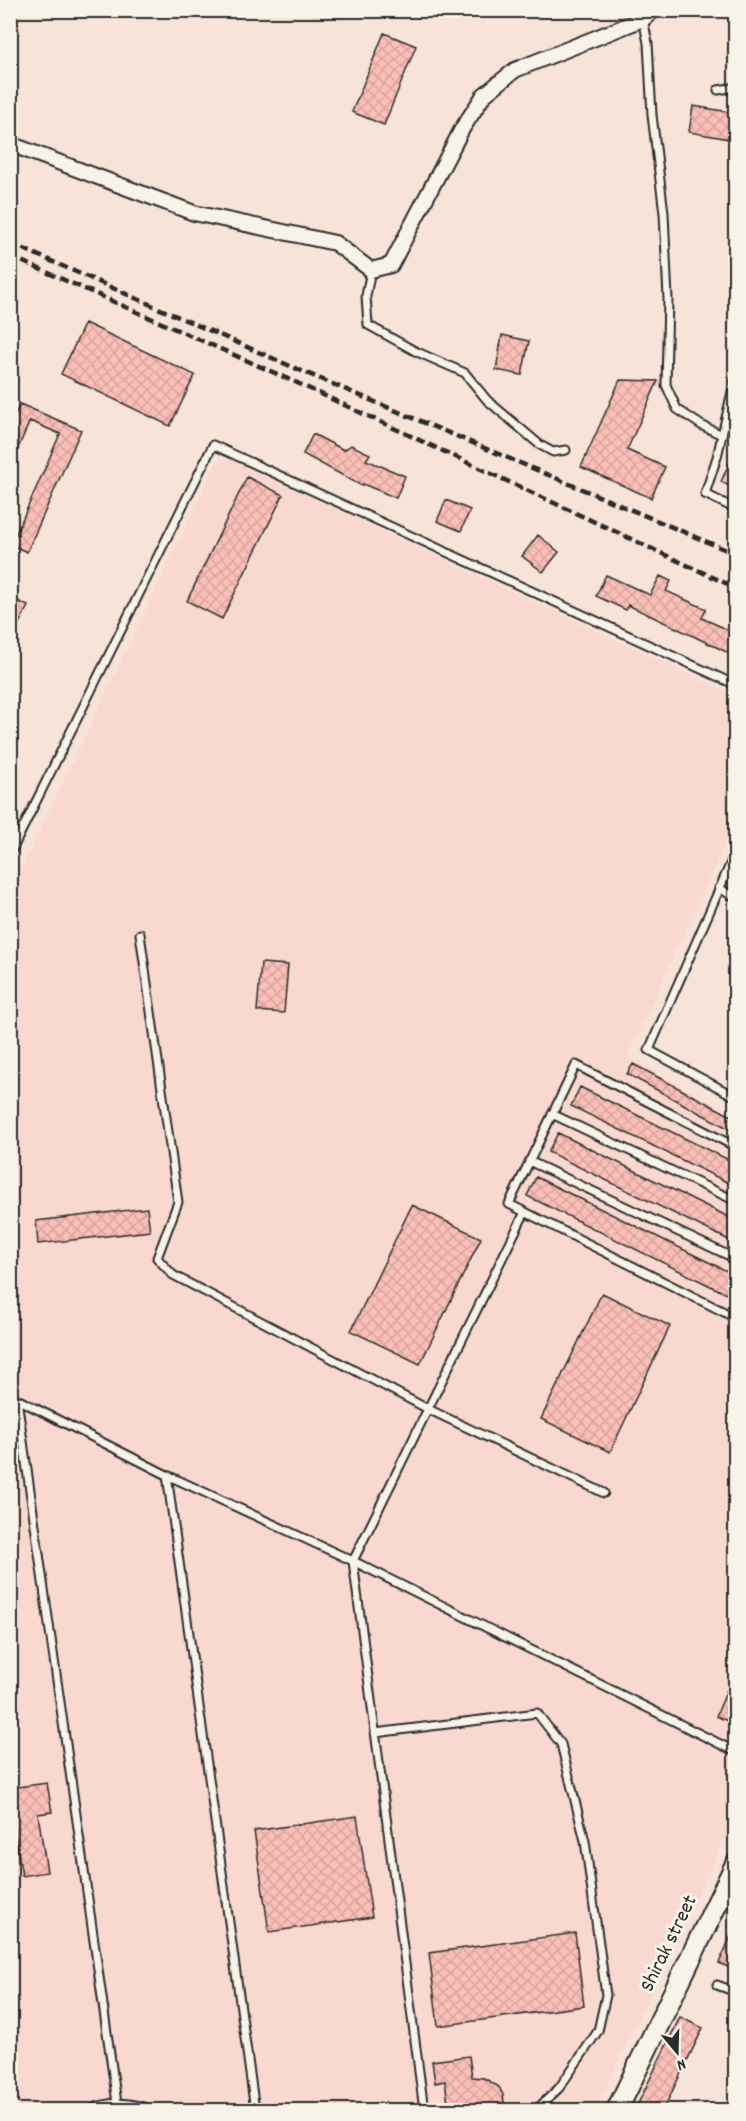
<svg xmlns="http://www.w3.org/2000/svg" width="746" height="2121" font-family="Dekko,sans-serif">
<defs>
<pattern id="building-cross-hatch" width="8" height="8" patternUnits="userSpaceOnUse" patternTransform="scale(1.5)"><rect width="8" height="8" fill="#fabfb7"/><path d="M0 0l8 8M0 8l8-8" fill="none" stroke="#d6a49e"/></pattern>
</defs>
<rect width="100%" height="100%" fill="#f8e3d9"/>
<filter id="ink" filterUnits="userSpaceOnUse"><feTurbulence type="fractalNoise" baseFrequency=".0167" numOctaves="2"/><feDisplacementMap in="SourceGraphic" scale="12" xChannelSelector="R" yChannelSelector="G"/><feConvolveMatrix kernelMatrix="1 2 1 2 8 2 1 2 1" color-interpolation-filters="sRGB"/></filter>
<g filter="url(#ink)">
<path fill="#f9d8cf" d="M229,459l506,237v126l-108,235 108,59v700l-140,294h-584l3,-4 -4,-24v-1189l207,-432z"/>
<path fill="url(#building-cross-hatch)" stroke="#2b2b2b" stroke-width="1.5" d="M384,33l32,13 -32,79 -32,-13z
M693,106l42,7v27l-46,-8z
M85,323l110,52 -25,51 -109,-52z
M502,335l27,6 -7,34 -26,-5z
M620,380l38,1 -31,69 38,17 -14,31 -70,-31z
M20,404l61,26 -54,122 -16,-7 49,-111 -30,-13 -20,45v-40z
M313,434l31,16 7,-5 19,9 -4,6 39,16 -9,22 -33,-14 -1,2 -59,-32z
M735,450v39l-14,-7z
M247,477l36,18 -61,124 -35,-18z
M446,500l24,10 -9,21 -24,-10z
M538,535l21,17 -16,20 -21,-16z
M606,575l44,20 10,-19 11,5 -5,10 40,18 -4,9 33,15v23l-107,-51 -2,5 -30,-14z
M10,597l18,9 -18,35z
M261,963l27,2 -4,48 -27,-2z
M633,1064l102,54v14l-108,-58z
M580,1087l155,76v23l-164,-80z
M558,1133l177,87v23l-187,-91z
M536,1177l199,98v23l-208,-102z
M412,1205l69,33 -61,126 -69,-33z
M147,1208l3,23 -112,13 -2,-23z
M602,1293l68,33 -60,126 -69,-33z
M735,1671v53l-19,-8z
M47,1783l5,29 -14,2 9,58 -25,4 -12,-74v-14z
M357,1816l15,101 -103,15 -15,-101z
M735,1927v43l-16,-7z
M575,1933l9,73 -146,20 -9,-73z
M680,2017l23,11 -40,82h-28z
M469,2056l3,21 12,1 15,9 4,8 2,15h-56l-4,-29 -10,2 -3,-22z"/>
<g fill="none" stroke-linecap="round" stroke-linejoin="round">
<defs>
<path id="service" d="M643,19l5,24 4,72 12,98 4,86 -2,86 11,24 24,16 21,10
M718,90l18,-3
M371,270l-5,26 2,29 47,26 50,22 22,27 53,45 13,7 13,-2
M736,374l-19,83 -12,37 31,15
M736,851l-87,199 87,47
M10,854l203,-409 523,240
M719,888l17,10
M140,934l38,268 -21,56 16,17 255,134 176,84
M552,1114l184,87
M736,1147l-160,-82 -67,139 227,114
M529,1161l207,98
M167,1475l88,635
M375,1733l162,-20 24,31 24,97 21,154 -8,36 -39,57 -23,22
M717,1985l19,7
M117,2103l-100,-704 150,76 186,86 383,191
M90,2110c20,-11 42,-7 63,0
M424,2110l-71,-549 172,-349"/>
<path id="minor" d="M10,144l184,69 141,30 36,27 20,-5 71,-136 22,-34 31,-25 128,-51 11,-9"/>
<path id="secondary" d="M617,2110l119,-246"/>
</defs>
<use href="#service" stroke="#2b2b2b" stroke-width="11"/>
<use href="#minor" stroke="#2b2b2b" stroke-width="18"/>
<use href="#secondary" stroke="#2b2b2b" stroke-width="24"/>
<use href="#service" stroke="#f7f3e8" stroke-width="7"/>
<use href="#minor" stroke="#f7f3e8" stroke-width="14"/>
<use href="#secondary" stroke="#f7f3e8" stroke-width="20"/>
<path stroke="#2b2b2b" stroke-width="4.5" stroke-dasharray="9 4.5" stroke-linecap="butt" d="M10,243l294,129 432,182
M10,256l283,125 443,207"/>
</g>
</g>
<g text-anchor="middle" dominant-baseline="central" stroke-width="6" stroke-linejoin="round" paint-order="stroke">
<g font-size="21" fill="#2b2b2b" stroke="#f7f3e8">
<text transform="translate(670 1944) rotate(-64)">Shirak street</text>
</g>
</g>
<rect width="746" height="2121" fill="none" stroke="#f7f3e8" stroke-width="36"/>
<rect x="18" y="18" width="710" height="2085" fill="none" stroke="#2b2b2b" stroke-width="2" filter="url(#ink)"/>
<g transform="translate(677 2052) rotate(161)" stroke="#f7f3e8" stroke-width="4.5" paint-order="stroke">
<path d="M0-4.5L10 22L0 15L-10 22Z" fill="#2b2b2b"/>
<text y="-9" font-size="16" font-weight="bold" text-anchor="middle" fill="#2b2b2b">N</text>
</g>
</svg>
